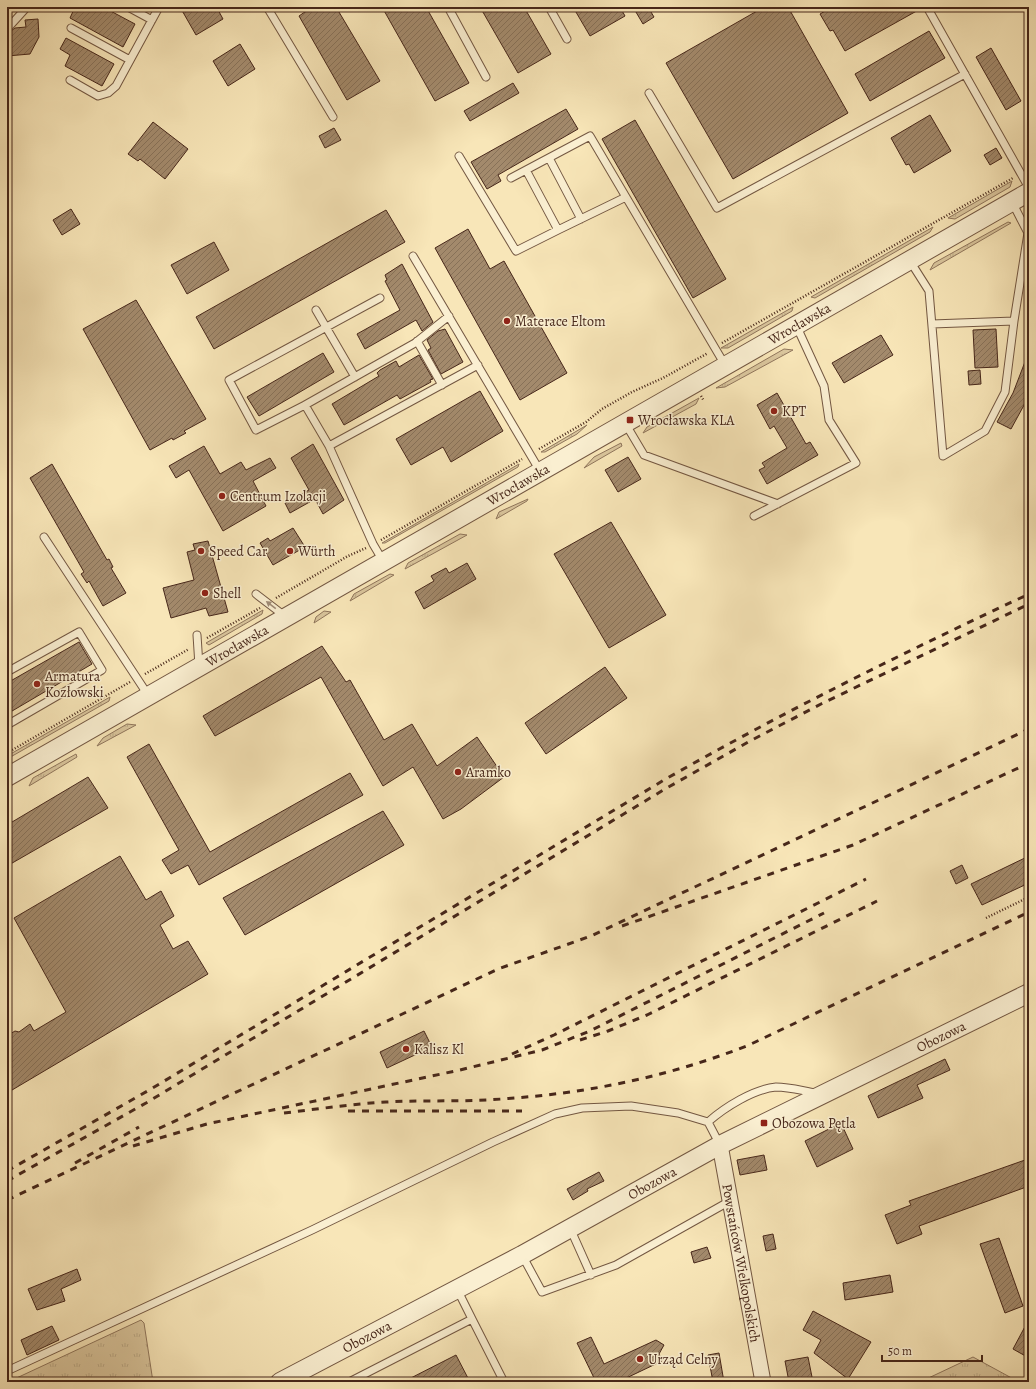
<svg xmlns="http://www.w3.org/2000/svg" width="1036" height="1389" font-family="Alegreya,serif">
<defs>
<pattern id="grass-tufts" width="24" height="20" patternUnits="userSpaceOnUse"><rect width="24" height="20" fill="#dac69d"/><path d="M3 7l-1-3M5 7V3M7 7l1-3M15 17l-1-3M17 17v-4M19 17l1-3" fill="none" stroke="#bcaa87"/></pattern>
<pattern id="building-hatch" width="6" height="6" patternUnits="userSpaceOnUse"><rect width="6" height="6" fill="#a38a6c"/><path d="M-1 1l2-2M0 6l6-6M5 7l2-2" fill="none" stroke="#877158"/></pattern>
</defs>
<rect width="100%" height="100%" fill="#f8e6b8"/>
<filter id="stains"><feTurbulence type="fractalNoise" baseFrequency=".005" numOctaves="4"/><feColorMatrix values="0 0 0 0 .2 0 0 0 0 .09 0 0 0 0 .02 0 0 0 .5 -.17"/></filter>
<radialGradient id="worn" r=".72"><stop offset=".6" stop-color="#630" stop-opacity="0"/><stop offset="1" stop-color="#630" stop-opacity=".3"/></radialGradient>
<path fill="url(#grass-tufts)" stroke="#90765c" d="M1012,181l-2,6 -55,32 -7,-1z
M1008,222l3,1 -81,47 4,-7z
M933,227l-3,5 -115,66 -4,-1z
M793,307l-1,4 -64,37h-7z
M784,349l9,1 -68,37 -9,1z
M699,398l-3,6 -53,29 4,-6z
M587,425l-10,9 -32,18h-4z
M621,443l1,3 -38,22 10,-11z
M519,464l-1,3 -133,76h-3z
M528,499l-1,2 -31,18 3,-7z
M460,534l7,1 -62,34 3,-6z
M390,574l4,1 -44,26 4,-7z
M263,610l-1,4 -53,31 -3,-2z
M324,611l7,1 -17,11 2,-6z
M110,697l-1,4 -102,58v-3z
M127,724l9,1 -39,21 6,-8z
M76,754l1,3 -48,29 4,-8z
M141,1320l3,3 9,59h-145z
M973,1357l46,25h-99z"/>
<path fill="url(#building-hatch)" stroke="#47271a" d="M75,7h28l32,17 -12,23 -53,-29z
M180,7h27l4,5 6,-4 6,11 -27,16z
M312,7h24l44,74 -33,19 -48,-84z
M382,7h44l43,76 -34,18z
M480,7h44l27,47 -33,19z
M573,7h47l5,9 -35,20z
M633,7h15l6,10 -11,7z
M764,7h24l60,106 -115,66 -67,-116z
M832,7h90v1l-77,43 -12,-21 -3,1 -10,-17z
M38,19l1,18 -9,17 -23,2v-22l8,-6 11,-1 -1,-7z
M929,31l16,27 -75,43 -15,-27z
M66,38l48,26 -12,22 -37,-20 5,-11 -10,-6z
M240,44l15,25 -27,17 -15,-25z
M991,48l30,53 -15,9 -30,-53z
M513,83l6,10 -49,28 -6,-10z
M566,109l12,20 -80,46 3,6 -14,8 -16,-27z
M930,115l21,36 -37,22 -5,-9 -3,1 -15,-27z
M635,120l91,159 -33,19 -91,-159z
M153,122l35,27 -23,30 -25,-20 -2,2 -10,-7z
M334,128l7,12 -16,8 -6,-12z
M996,148l6,10 -12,7 -6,-10z
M71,209l9,15 -18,11 -9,-15z
M386,210l19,32 -191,107 -18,-32z
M468,229l22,40 14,-8 63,112 -47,27 -85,-152z
M214,242l15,28 -42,24 -16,-29z
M402,264l31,58 -11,9 -6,-11 -51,29 -8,-15 43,-24 -15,-29 2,-1 -2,-5z
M136,300l70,119 -22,12 2,2 -13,7 -1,-2 -22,12 -67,-121z
M445,329l18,33 -22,12 -13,-24 3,-2 -4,-8 11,-9z
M996,329l2,38 -23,1 -2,-38z
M881,335l12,20 -49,28 -12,-20z
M323,353l11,19 -75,44 -12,-19z
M1028,354l1,42 -18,33 -14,-7 16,-29z
M419,355l14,24 -3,1 1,2 -31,17 -3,-4 -53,30 -12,-21 47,-28 -2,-3 3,-3 16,-9 3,6z
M980,370l1,14 -12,1 -1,-14z
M480,391l23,40 -52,31 -8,-15 -32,18 -15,-26z
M777,393l29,51 4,-2 8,13 -51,29 -8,-14 6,-3 -3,-4 25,-15 -13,-22 -4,3 -13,-24z
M313,444l31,56 -21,14 -8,-15 -25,14 -5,-10 24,-13 -18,-32z
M204,446l16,28 21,-12 5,8 24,-12 6,10 -23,13 13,25 -43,25 -34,-61 -13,8 -7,-12z
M628,457l13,22 -23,13 -13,-22z
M52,464l55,96 2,-1 4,8 -2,1 15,25 -23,13 -14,-25 -2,2 -6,-9 3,-2 -54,-94z
M611,522l55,93 -57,33 -55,-94z
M293,528l12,19 -32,18 -13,-22 8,-5 2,3z
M208,541l20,71 -19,4 -3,-8 -35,10 -8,-30 31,-8 -7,-28 8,-2 -2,-6z
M467,563l9,16 -52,30 -9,-17 19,-11 -3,-5 15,-8 3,5z
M79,642l13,22 -85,50v-31z
M322,646l24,36 4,-2 34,60 28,-16 25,42 40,-29 27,40 -43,32 -18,10 -30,-52 -30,19 -62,-109 -106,59 -12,-20z
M605,667l22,31 -81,56 -21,-31z
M149,744l61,108 140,-79 13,22 -164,90 -11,-20 -17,9 -9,-14 17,-10 -52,-93z
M88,777l20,31 -101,58v-41z
M383,811l21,34 -159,90 -22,-37z
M120,856l26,44 15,-9 13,25 -14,9 13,24 15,-8 20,33 -201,119v-45l3,-14 5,-3 4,1 11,-8 4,7 32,-19 -52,-94z
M1029,856v27l-47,22 -11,-21z
M962,865l6,13 -12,6 -6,-13z
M424,1031l8,16 -45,21 -7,-16z
M945,1059l5,11 -33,15 6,13 -45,20 -10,-22z
M841,1123l12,26 -36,18 -12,-26z
M764,1155l3,15 -27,5 -3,-15z
M1025,1160l4,11v15l-110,40 3,8 -25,10 -12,-29 26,-10 -2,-4z
M599,1172l5,9 -17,8 1,2 -15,9 -6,-11z
M773,1234l3,15 -10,2 -3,-15z
M999,1238l24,68 -18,7 -25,-69z
M707,1247l4,11 -17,5 -3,-11z
M77,1269l4,11 -20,9 4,12 -28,9 -9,-21z
M890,1275l3,17 -48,8 -2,-17z
M813,1311l58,31 -23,37 -34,-26 7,-13 -18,-10z
M1029,1319v39l-16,-9z
M52,1326l7,14 -32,15 -6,-15z
M591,1337l13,27 52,-24 8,5 -5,9 3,7 -44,21h-22l-19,-39z
M719,1353l5,29h-11l-5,-27z
M456,1355l14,27h-67z
M808,1357l5,25h-24l-4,-21z"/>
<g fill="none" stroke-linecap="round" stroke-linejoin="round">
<defs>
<path id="service" d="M128,7l24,13
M267,7l66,110
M448,7l38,70
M549,7l18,32
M927,7l102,181
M71,28l59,32
M7,29l20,-22
M70,80l28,16 10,-3 8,-7 43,-79
M649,93l68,115 248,-134
M459,156l57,95 42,-21
M549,158l32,61
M526,170l32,60 68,-33
M511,178l79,-42 135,229
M1012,202l16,31 -14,88
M413,256l127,215
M910,261l19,30 14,165 42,-25 20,-39 9,-71 -82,3
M316,310l39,67
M449,316l-34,27 -110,62 24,41 149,-81
M417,341l25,44
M305,405l-49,25 -27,-50 151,-82
M625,423l19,32 134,49
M329,446l44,98 10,17
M754,516l102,-53 -27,-43 -5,-34 -28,-61
M44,537l104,158
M256,594l30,23
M197,635l2,31
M7,672l72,-40 23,38 -95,55
M708,1122c17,-15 46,-33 68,-35 14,0 27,4 40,6
M570,1228l21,47
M522,1255l20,37 74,-27 114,-64
M472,1319l32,63
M7,1371l305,-141 181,-88 62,-28 27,-6 49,-2 47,7 30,9 12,23
M349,1382l123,-63 -15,-30"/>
<g id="minor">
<path id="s1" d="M720,1145l43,237"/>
</g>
<g id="tertiary">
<path id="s2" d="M7,777l1022,-585"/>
<path id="s3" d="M280,1382l242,-127 198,-110 309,-152"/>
</g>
</defs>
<use href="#service" stroke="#735742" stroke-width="9"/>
<use href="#minor" stroke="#735742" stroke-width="17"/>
<use href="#tertiary" stroke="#735742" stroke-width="20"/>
<path stroke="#47271a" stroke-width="2.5" stroke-dasharray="1 2" stroke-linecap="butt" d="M722,343l291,-165
M701,396l3,5
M539,449l47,-27 16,-13 30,-17 31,-14 45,-25
M381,540l141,-81
M276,598l72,-42 18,-8
M207,638l53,-30
M145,674l44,-25
M7,753l123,-71
M986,918l43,-21"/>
<use href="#service" stroke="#faefd1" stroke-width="7"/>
<use href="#minor" stroke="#faefd1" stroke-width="15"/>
<use href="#tertiary" stroke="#faefd1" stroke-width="18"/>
<path stroke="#47271a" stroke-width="3" stroke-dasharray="7 7" stroke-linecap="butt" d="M622,926l231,-81 176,-82
M580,1040l28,-9 39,-16 230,-114
M512,1054l42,-19 312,-156
M348,1111h174
M284,1113c34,-4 68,-9 102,-11 39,-2 77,0 116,-3 87,-6 166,-22 247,-54l280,-133
M133,1146l74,-22 253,-54 82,-20 48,-19 234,-118
M75,1163l64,-36
M7,1171l144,-82 513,-309c119,-68 241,-128 365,-186
M7,1181l139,-78 519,-314 85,-48 71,-37 208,-100
M7,1200l491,-231 93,-33 438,-207"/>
</g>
<defs><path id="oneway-solid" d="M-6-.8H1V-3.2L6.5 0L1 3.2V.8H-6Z"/></defs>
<use fill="#a08b76" href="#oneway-solid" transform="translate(271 605) rotate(-143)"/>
<g fill="#8f2418" stroke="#faefd1" stroke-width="1.5">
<circle cx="507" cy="321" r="4"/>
<circle cx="774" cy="411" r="4"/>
<rect x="626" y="416" width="8" height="8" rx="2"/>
<circle cx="222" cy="496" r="4"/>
<circle cx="201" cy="551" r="4"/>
<circle cx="290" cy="551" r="4"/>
<circle cx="205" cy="593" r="4"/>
<circle cx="37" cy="684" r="4"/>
<circle cx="458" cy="772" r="4"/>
<circle cx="406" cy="1049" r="4"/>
<rect x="760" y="1119" width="8" height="8" rx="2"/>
<circle cx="640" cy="1359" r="4"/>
</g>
<g text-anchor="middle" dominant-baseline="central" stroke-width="3" stroke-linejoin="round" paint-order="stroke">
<g font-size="14" fill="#47271a" stroke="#faefd1" text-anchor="start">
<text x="515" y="321">Materace Eltom</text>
<text x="782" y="411">KPT</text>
<text x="638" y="420">Wrocławska KLA</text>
<text x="230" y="496">Centrum Izolacji</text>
<text x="209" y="551">Speed Car</text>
<text x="298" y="551">Würth</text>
<text x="213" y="593">Shell</text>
<text x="45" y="676">Armatura<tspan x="45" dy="16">Kozłowski</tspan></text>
<text x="466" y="772">Aramko</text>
<text x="414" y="1049">Kalisz Kl</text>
<text x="772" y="1123">Obozowa Pętla</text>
<text x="648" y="1359">Urząd Celny</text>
</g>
<g font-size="14" fill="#47271a" stroke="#faefd1">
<text stroke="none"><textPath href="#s2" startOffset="913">Wrocławska</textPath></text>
<text stroke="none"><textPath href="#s2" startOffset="589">Wrocławska</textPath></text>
<text stroke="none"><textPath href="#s2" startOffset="265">Wrocławska</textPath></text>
<text stroke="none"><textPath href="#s3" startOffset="746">Obozowa</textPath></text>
<text stroke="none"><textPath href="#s3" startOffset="422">Obozowa</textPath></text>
<text stroke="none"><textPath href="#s1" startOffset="120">Powstańców Wielkopolskich</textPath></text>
<text stroke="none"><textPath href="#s3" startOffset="98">Obozowa</textPath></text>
</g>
</g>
<rect width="1036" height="1389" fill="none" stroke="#f8e6b8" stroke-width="24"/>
<rect x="8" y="8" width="1020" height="1373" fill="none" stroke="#47271a" stroke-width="2"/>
<rect x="12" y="12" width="1012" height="1365" fill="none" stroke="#47271a"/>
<path d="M882 1355v6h100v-6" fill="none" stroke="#47271a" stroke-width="2"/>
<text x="888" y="1355" font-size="12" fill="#47271a" stroke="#faefd1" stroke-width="3" paint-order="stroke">50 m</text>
<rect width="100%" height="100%" filter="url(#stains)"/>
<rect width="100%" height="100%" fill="url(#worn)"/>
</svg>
